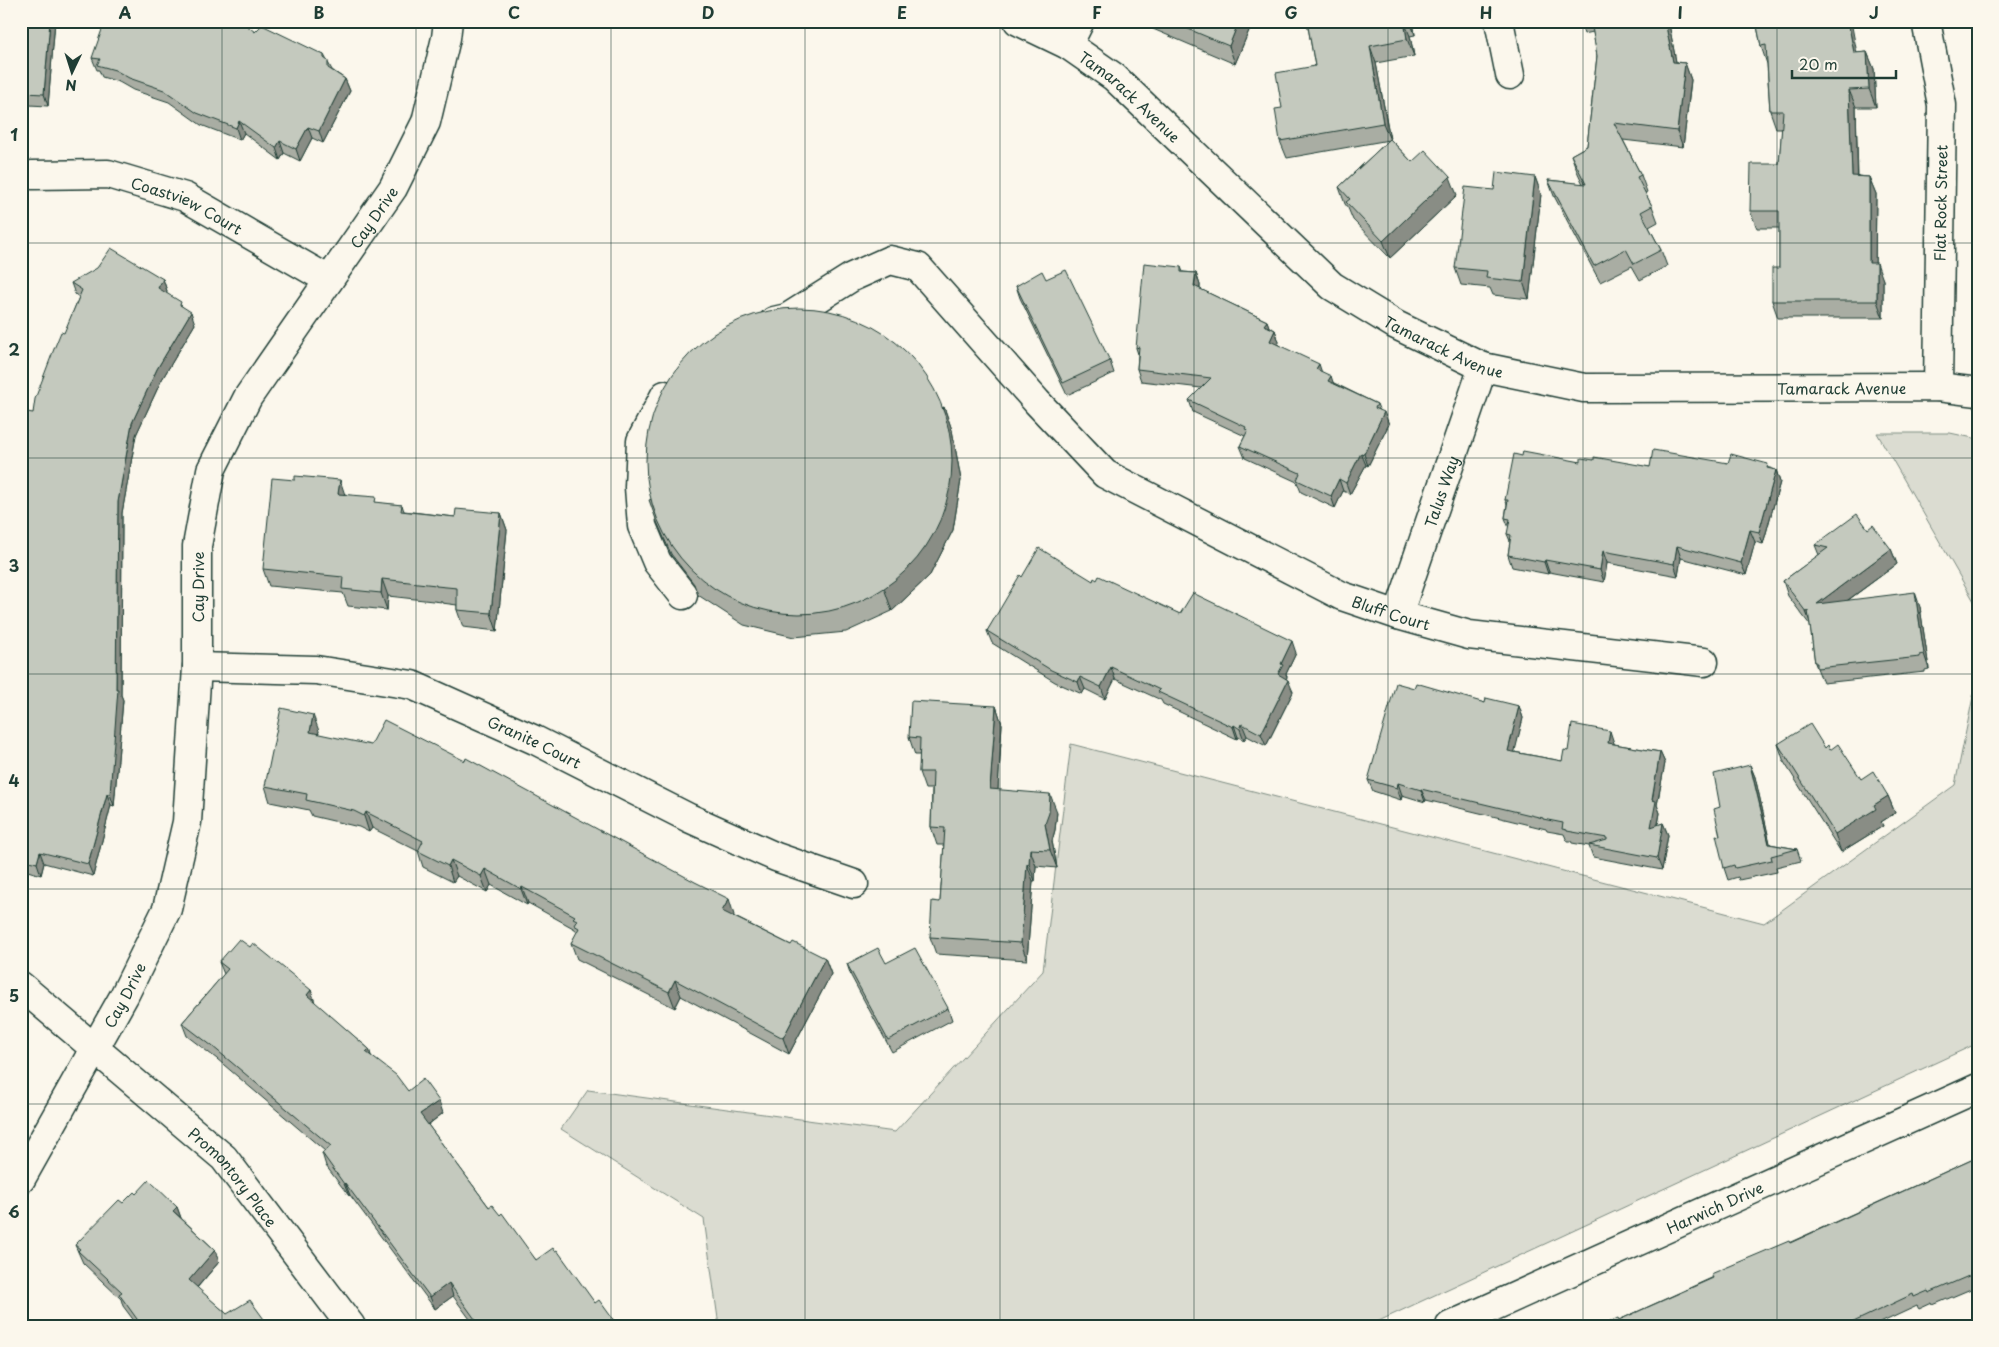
<svg xmlns="http://www.w3.org/2000/svg" width="1999" height="1347" font-family="'Playpen Sans',sans-serif">
<rect width="100%" height="100%" fill="#fbf7ec"/>
<filter id="ink" filterUnits="userSpaceOnUse"><feTurbulence type="fractalNoise" baseFrequency=".02" numOctaves="2"/><feDisplacementMap in="SourceGraphic" scale="10" xChannelSelector="R" yChannelSelector="G"/><feConvolveMatrix kernelMatrix="1 2 1 2 8 2 1 2 1" color-interpolation-filters="sRGB"/></filter>
<g filter="url(#ink)">
<path fill="#dbdcd1" stroke="#7d8c82" d="M1877,433h73l28,6v169z
M1978,672v371l-610,283h-649l-15,-107 -143,-90 27,-39 307,42 148,-161 28,-227 693,179 191,-138z"/>
<g fill="none" stroke-linecap="round" stroke-linejoin="round">
<defs>
<g id="minor">
<path d="M1499,21l11,54"/>
<path d="M1926,21l16,84 -4,282"/>
<path d="M1068,45l12,-24"/>
<path id="s1" d="M32,175l76,-1 77,23 144,83"/>
<path id="s2" d="M774,321l13,-3 65,-41 38,-17 28,7 119,135 68,72 237,122 56,19 71,20 235,27"/>
<path d="M665,395l-24,46 -2,46 3,39 15,36 26,33"/>
<path id="s3" d="M1398,615l85,-248"/>
<path id="s4" d="M197,667l119,3 96,15 123,55 154,78 87,39 78,27"/>
<path id="s5" d="M21,986l203,172 127,168"/>
<path id="s6" d="M21,1179l103,-183 43,-87 20,-87 10,-155v-121l14,-76 37,-73 145,-209 33,-66 20,-84 2,-17"/>
<path id="s7" d="M1450,1326l528,-238"/>
</g>
<g id="major">
<path id="s8" d="M1018,21l50,24 46,32 218,209 64,39 87,42 101,21 354,-1 40,5"/>
</g>
</defs>
<use href="#minor" stroke="#1f3d34" stroke-width="31"/>
<use href="#major" stroke="#1f3d34" stroke-width="31"/>
<use href="#minor" stroke="#fbf7ec" stroke-width="28"/>
<use href="#major" stroke="#fbf7ec" stroke-width="28"/>
</g>
<path fill="#a9ada3" stroke="#1f3d34" d="M21,21h34l-7,85 -19,-1 -4,-12 -1,-43 -3,-1z
M1150,21h103l-18,43 -82,-35z
M1307,21h106l2,14 -5,1 4,20 -38,7 14,76 22,23 45,33 -67,63 -37,-38 -5,-12 -3,-4 -6,-17 50,-47 -102,18 -7,-17 2,-33 33,-42z
M1577,21h106l-14,3 7,38 9,1 6,17 -8,67 -60,-7 18,35 6,17 -2,1 7,13 6,16 -9,5 12,23 6,16 -27,14 -8,-14 -32,16 -46,-86 -6,-16 35,4 -6,-13 -6,-16 16,-9 10,-90 -4,-24 -9,2 -3,-9h-3z
M1756,21l101,32 10,-1 7,17 2,38h-20l2,69 11,1 7,17 -1,69 8,17v38h-105l-6,-17 7,-33v-40h-22l-7,-17 29,-47 3,-36h-6l-6,-17 -3,-47 -6,-18z
M255,32l69,23 8,15 13,9 5,12 -27,52 -11,-5 -12,23 -16,-8 -4,7 -36,-27 -4,7 -39,-15 -32,-23 -36,-12 -14,-8 -17,-5 -3,-7h-2l-5,-12z
M1535,177l6,17 -12,105 -36,-4 -3,-7 -29,-3 -6,-17 39,-78z
M1181,267l2,5 13,1 4,12v4l67,32 2,6 6,3 4,12 -1,3 43,26 13,12 43,21 2,5 10,15 -21,42 -2,-1 -16,29 -7,-3 -8,17 -34,-16 -4,-10 -52,-24 -5,-12 5,-10 -52,-24 -4,-12 12,-12 -60,-7 -4,-12 1,-15 -2,-6z
M163,279l4,12 -1,2 17,14 12,17 -34,57 -25,54 -14,78 -1,182 2,5 -9,106 -3,-1 -18,71 -49,-13 -3,12 -20,-6v-439h3l9,-17 46,-116 -4,-3 -4,-11z
M1046,279l64,82 4,12 -47,22 -47,-97 -4,-12z
M944,407l8,23 9,50 -8,50 -23,45 -38,36 -46,21 -52,5 -50,-12 -46,-30 -4,-11 -23,-30 -14,-32 -8,-22z
M1522,456l59,6 13,-2 56,7 78,-4 42,5 6,2 4,12 -17,62 -8,-2 -9,33 -65,-17 -3,18 -71,-13 -3,19 -55,-10 -1,2 -36,-7 -4,-12 2,-14 -3,-7 2,-6 -4,-10 2,-14 -2,-4z
M345,494l33,9 24,2 2,6 51,6 46,-4 6,17 -10,101 -34,-4 -6,-17v-5l-15,-2v-1l-54,-6 -1,14 -39,-4 -5,-13 -74,-7 -6,-17z
M1868,529l23,20 6,15 -50,37 73,6 9,62 -4,1v2l-102,11 -8,-20 -5,-38 -22,-29 -5,-15 36,-26 -4,-10z
M1022,577l71,4 87,33 116,39 -10,21 1,3 -1,2 7,13 -27,54 -19,-10 -3,4 -6,-3 -1,2 -74,-35 -2,-4 -46,-21 -10,20 -20,-10 -3,5 -27,-12 -63,-39 -5,-12z
M1414,688l71,15 34,3 4,12 -9,34 48,9 6,-10 46,-8v1l46,8 5,11 -8,42 3,8 -2,12 5,-2 5,12 -6,35 -69,-13 -4,-11 -17,-3 -1,-2h-4l-3,-7 -17,-3 -1,-2 -120,-29 -1,2 -23,-7 -1,5 -28,-9 -5,-11z
M996,706l6,18 -4,66 59,22 -2,18 -3,11 5,27 -21,-2 -1,15h-2l-6,79 -91,-6 -6,-17 10,-35 4,-57h-7l-6,-18 1,-38h-7l-6,-17 1,-17h-5l-6,-18z
M319,731l-1,3 416,181 -1,1 58,29 34,13 6,16 -42,80 -108,-58 -6,12 -98,-49 -6,-16 6,-10 -2,-4 -47,-26 -1,2 -36,-20 -4,7 -30,-16 -4,6 -30,-15 -5,-16 -46,-23 -3,4 -10,-5 -47,-11 -3,-6 -39,-8 -5,-16z
M1778,744l47,4 5,2 31,29 27,17 7,17 -14,9 2,4 -42,26 -57,-90z
M1750,765l5,12 15,67 27,5 4,12 -25,6 1,5 -38,8 -1,-3 -10,3 -4,-12 -4,-32v-29z
M219,962l92,28 4,13 54,46 2,7 37,35 35,22 -15,12 61,82 47,53 59,43 23,23h-143l-22,-30 -18,13 -85,-114 -1,1 -23,-30 -4,-13 3,-2 -108,-92 -30,-23 -5,-13 42,-49z
M886,963l62,45 4,12 -60,32 -41,-76 -4,-12z
M1978,1157v129l-45,19 -1,-2 -13,6 -2,-3 -43,20h-274l19,-6z
M136,1194l41,13 4,11 34,32 4,12 -22,26 30,26 42,12h-131l-15,-20 -2,-7 -38,-36 -8,-18 48,-42z"/>
<path fill="#898d85" stroke="#1f3d34" d="M50,21h5l-7,85 -4,-12z
M1239,21h14l-18,43 -6,-18z
M1404,21l6,15 4,20 -7,-17z
M1410,21h3l2,14z
M1665,21h3l1,3 10,54 -6,-16z
M1848,21h3l9,49 -6,-17z
M1370,46l6,17 14,77 -7,-17z
M1867,52l7,17 2,38 -7,-18z
M1685,63l6,17 -8,67 -6,-16z
M345,79l5,12 -27,52 -4,-12z
M1849,90l7,17 2,86 -6,-17z
M239,121l5,12 -4,7 -4,-12z
M308,127l4,11 -12,23 -4,-12z
M280,141l4,12 -4,7 -4,-12z
M1450,177l7,18 -67,63 -7,-17z
M1535,177l6,17 -12,105 -6,-17z
M1869,177l7,17 -1,86 -6,-17z
M1877,263l6,17v38l-6,-17z
M1196,273l4,12 -1,13 -5,-12z
M163,279l4,12 -5,9 -4,-12z
M191,312l4,12 -34,57 -25,54 -14,78 -1,182 2,5 -9,106 -4,-12 6,-105 2,-187 14,-79 25,-54z
M1267,321l4,11 -7,-7z
M1275,330l4,12 -4,11 -5,-12z
M1319,364l4,12 -7,-7z
M1331,376l4,12 -7,-7z
M944,407l8,23 9,50 -8,50 -23,45 -38,36 -8,-23z
M1384,412l5,12 -21,42 -4,-12z
M1361,453l5,12 -16,29 -4,-11z
M1776,470l4,12 -17,62 -4,-12z
M1339,479l4,12 -8,17 -4,-12z
M340,480l6,18 -8,-4z
M501,513l6,17 -10,101 -6,-18z
M1750,530l5,12 -9,33 -5,-12z
M1677,546l4,12 -3,18 -4,-12z
M1891,549l6,15 -75,55 -5,-15z
M1603,551l4,12 -3,19 -4,-12z
M1545,560l4,12 -1,2 -4,-12z
M382,579l6,17 -1,14 -6,-17z
M1915,592l5,15 9,62 -5,-15z
M1808,611l4,16 -6,-15z
M1292,641l4,12 -10,21 1,3 -5,9 -4,-12 3,-10z
M1111,667l4,12 -10,20 -4,-12z
M1080,677l5,12 -3,5 -4,-12z
M1288,680l5,12 -27,54 -5,-12z
M996,706l6,18 -5,82 -7,-17z
M1519,706l4,12 -11,45 -4,-12z
M313,715l6,16 -4,17 -5,-16z
M1242,724l5,12 -3,4 -4,-11z
M1234,725l4,12 -1,2 -4,-12z
M1610,731l4,12 -2,12 -4,-12z
M1660,752l5,11 -8,42 3,8 -5,26 -4,-12 1,-27z
M1750,765l5,12 18,79 -4,-12z
M1398,783l4,12 -1,5 -4,-12z
M1421,789l5,11 -1,2 -4,-12z
M107,794l4,11 -18,71 -5,-12z
M1050,794l7,18 -2,18 -3,11 5,27 -7,-18 -5,-26z
M1888,796l7,17 -14,9 2,4 -42,26 -6,-18 39,-29z
M366,812l6,16 -3,4 -5,-16z
M1663,823l5,12 -6,35 -5,-12z
M1030,849l6,17 -1,15 -6,-17z
M40,852l4,11 -3,12 -4,-12z
M451,860l6,16 -4,6 -5,-16z
M1027,864l6,17 -6,79 -6,-17z
M485,869l6,16 -4,7 -6,-16z
M522,887l6,16 -1,2 -6,-16z
M729,899l5,16 -6,12 -6,-16z
M825,958l6,16 -42,80 -6,-16z
M675,980l6,16 -6,12 -6,-16z
M311,990l4,13 -8,-8z
M369,1049l4,13 -7,-10z
M439,1101l4,12 -18,14 -5,-13z
M345,1183l5,12 -1,1 -5,-12z
M177,1207l4,11 -8,-7z
M215,1250l4,12 -26,30 -4,-12z
M449,1283l4,13 -18,13 -5,-12z"/>
<path fill="#c4c9be" stroke="#1f3d34" d="M21,21h29l-6,73 -19,-1 -2,-55h-2z
M105,21h136l14,11 7,-7 62,30v3l4,3v7l17,11 -26,52 -11,-4 -12,22 -16,-8 -4,7 -37,-27 -3,7 -39,-15 -33,-23 -35,-12 -14,-8 -18,-5 3,-6 -8,-1z
M1169,21h70l-10,25z
M1307,21h97l3,18 -37,7 13,77 -103,18 -5,-32 7,-1 -6,-35 39,-7z
M1591,21h74l8,41 12,1 -8,68 -63,-8 27,52 -4,2 15,29 -11,6 20,38 -27,14 -8,-15 -32,17 -46,-86 38,4 -15,-29 16,-9 10,-90z
M1756,21h92l6,32 13,-1 2,37 -20,1 3,86 17,1v86h8v38h-105v-33h7v-57h-29l1,-47h28l4,-53h-13l-4,-66 -5,1z
M1390,139l22,23 13,-12 25,27 -67,64 -37,-39 4,-3 -11,-12z
M1496,172l39,5 -12,105 -37,-4 1,-7 -32,-3 10,-81 29,3z
M111,248l52,31 -5,9 23,14 -1,3 11,7 -34,57 -25,54 -14,79 -2,187h2l-8,105h-3l-19,70 -48,-12 -3,11 -16,-4v-429h3l3,-18 6,1 2,-14 19,-50 7,-17 3,1 18,-43 -11,-7 26,-15z
M1144,263l37,4v5l15,1 -2,13 73,35 -3,4 11,5 -5,11 49,23 -3,5 15,7 -3,5 49,23 -2,4 9,4 -20,42 -3,-1 -15,30 -7,-4 -8,17 -34,-16 3,-7 -60,-27 8,-16 -3,-1 1,-2 -57,-27 22,-22 -74,-9 2,-22 -3,1z
M1066,270l44,91 -47,22 -47,-97 26,-15 4,8z
M646 461a153 153 0 1 1 306 0a153 153 0 1 1-306 0Z
M1653,450l75,13 3,-9 37,10 -1,4 9,2 -17,62 -9,-2 -9,33 -64,-17 -3,18 -71,-13 -3,19 -55,-10 -1,2 -36,-7 3,-20 -4,-1 3,-15 -5,-1 3,-18h-3l9,-46 8,2 1,-5 58,11v-4l13,2v-3l56,10z
M295,476l45,4 -2,14 38,3 -1,5 27,3 -1,6 54,6 1,-8 45,4 -10,100 -34,-3v-22l-21,-2v-1l-54,-6 -1,14 -39,-4 1,-12 -80,-8 9,-91 23,2z
M1857,514l11,15 5,-4 18,24 -74,55 98,-12 9,62 -4,1v2l-103,11v-5h-2l-7,-52 -2,1 -23,-31 45,-33 -13,-3z
M1039,548l54,33 1,-3 3,2 2,-4 81,38 13,-21 99,48 -11,23 2,1 -5,9 10,6 -27,54 -19,-10 -2,5 -6,-4 -1,2 -75,-35 2,-2 -49,-23 -10,20 -21,-10 -2,5 -27,-12 -64,-39 33,-56 2,2z
M1396,683l18,5 2,-5 69,20 1,-5 33,8 -11,45 54,10 2,-11 4,1 4,-27 38,7 -2,12 52,9 -8,48 4,1 -5,26 12,-4 -6,35 -68,-13 18,-5v-2l-40,-7v-1l-5,-1 1,-6 -20,-4v-1l-122,-29v1l-23,-7 -1,5 -29,-8z
M911,701l85,5 -6,83 60,5 -1,19 -4,11 5,26 -20,-1 -1,15h-2l-6,79 -91,-6 2,-36 8,1 5,-74 -14,-1 2,-55h-14l1,-34 -11,-1z
M281,708l32,7 -3,17 61,13 13,-25 81,41 1,-3 229,124 34,17 -7,12 69,34 2,-3 32,16 -42,80 -108,-58 -6,12 -98,-49 8,-15 -5,-3 3,-5 -4,-2 2,-2 -53,-29 -1,2 -36,-20 -4,7 -30,-16 -3,6 -30,-15 5,-10 -57,-29 -2,4 -10,-5 -48,-11 1,-6 -42,-8z
M1810,724l15,24 3,-3 2,5 8,-6 23,35 12,-8 15,25 -14,9 2,4 -41,25 -57,-90z
M1750,765l19,79 28,5 -26,7 1,4 -37,8 -1,-3 -10,3 -8,-33 4,1 -6,-27 6,-2 -6,-33z
M239,939l11,8 3,-4 58,47 -4,5 62,54 -3,3 30,23 12,16 15,-12 16,22 -19,13 69,93 3,-2 8,10 2,-2 34,47 17,-12 2,3 2,-1 38,53 4,-3 19,26h-138l-31,-43 -19,14 -85,-114 -1,1 -22,-31 9,-7 -119,-100 -30,-23 46,-54 -9,-7z
M878,948l8,15 29,-15 33,60 -60,32 -41,-76z
M1978,1157v115l-49,21 -1,-2 -14,6 -1,-3 -68,32h-245l18,-8 1,2 94,-42 -2,-4 78,-33 1,2z
M149,1180l28,27 -4,4 42,39 -26,30 38,34 23,-14 19,26h-127l-23,-32 3,-2 -44,-41 2,-2 -5,-4 44,-45 4,3 11,-11 2,2z"/>
</g>
<path fill="none" stroke="#1f3d34" stroke-width="1" stroke-opacity="0.55" d="M222,21v1305M416,21v1305M611,21v1305M805,21v1305M1000,21v1305M1194,21v1305M1388,21v1305M1583,21v1305M1777,21v1305M21,243h1957M21,458h1957M21,674h1957M21,889h1957M21,1104h1957"/>
<g text-anchor="middle" dominant-baseline="central" stroke-width="4.5" stroke-linejoin="round" paint-order="stroke">
<g font-size="15" fill="#1f3d34" stroke="#fbf7ec">
<text stroke="none"><textPath href="#s8" startOffset="136">Tamarack Avenue</textPath></text>
<text transform="translate(1940 203) rotate(-89)">Flat Rock Street</text>
<text stroke="none"><textPath href="#s1" startOffset="161">Coastview Court</textPath></text>
<text stroke="none"><textPath href="#s6" startOffset="1051">Cay Drive</textPath></text>
<text stroke="none"><textPath href="#s8" startOffset="541">Tamarack Avenue</textPath></text>
<text stroke="none"><textPath href="#s8" startOffset="946">Tamarack Avenue</textPath></text>
<text stroke="none"><textPath href="#s3" startOffset="131">Talus Way</textPath></text>
<text transform="translate(197 587) rotate(-90)">Cay Drive</text>
<text stroke="none"><textPath href="#s2" startOffset="758">Bluff Court</textPath></text>
<text stroke="none"><textPath href="#s4" startOffset="351">Granite Court</textPath></text>
<text stroke="none"><textPath href="#s6" startOffset="211">Cay Drive</textPath></text>
<text stroke="none"><textPath href="#s5" startOffset="286">Promontory Place</textPath></text>
<text stroke="none"><textPath href="#s7" startOffset="290">Harwich Drive</textPath></text>
</g>
</g>
<rect width="1999" height="1347" fill="none" stroke="#fbf7ec" stroke-width="55"/>
<g transform="translate(72 72) rotate(184)" stroke="#fbf7ec" stroke-width="4" paint-order="stroke">
<path d="M0-4L9 19L0 12L-9 19Z" fill="#1f3d34"/>
<text y="-8" font-size="14" font-weight="bold" text-anchor="middle" fill="#1f3d34">N</text>
</g>
<path d="M1792 70v8h104v-8" fill="none" stroke="#1f3d34" stroke-width="2.5"/>
<text x="1799" y="70" font-size="15" fill="#1f3d34" stroke="#fbf7ec" stroke-width="4" paint-order="stroke">20 m</text>
<rect x="28" y="28" width="1944" height="1292" fill="none" stroke="#1f3d34" stroke-width="2"/>
<g font-size="16" text-anchor="middle" font-weight="bold" fill="#1f3d34">
<text x="125" y="19">A</text>
<text x="319" y="19">B</text>
<text x="514" y="19">C</text>
<text x="708" y="19">D</text>
<text x="902" y="19">E</text>
<text x="1097" y="19">F</text>
<text x="1291" y="19">G</text>
<text x="1486" y="19">H</text>
<text x="1680" y="19">I</text>
<text x="1874" y="19">J</text>
<text x="14" y="141">1</text>
<text x="14" y="356">2</text>
<text x="14" y="572">3</text>
<text x="14" y="787">4</text>
<text x="14" y="1002">5</text>
<text x="14" y="1218">6</text>
</g>
</svg>
